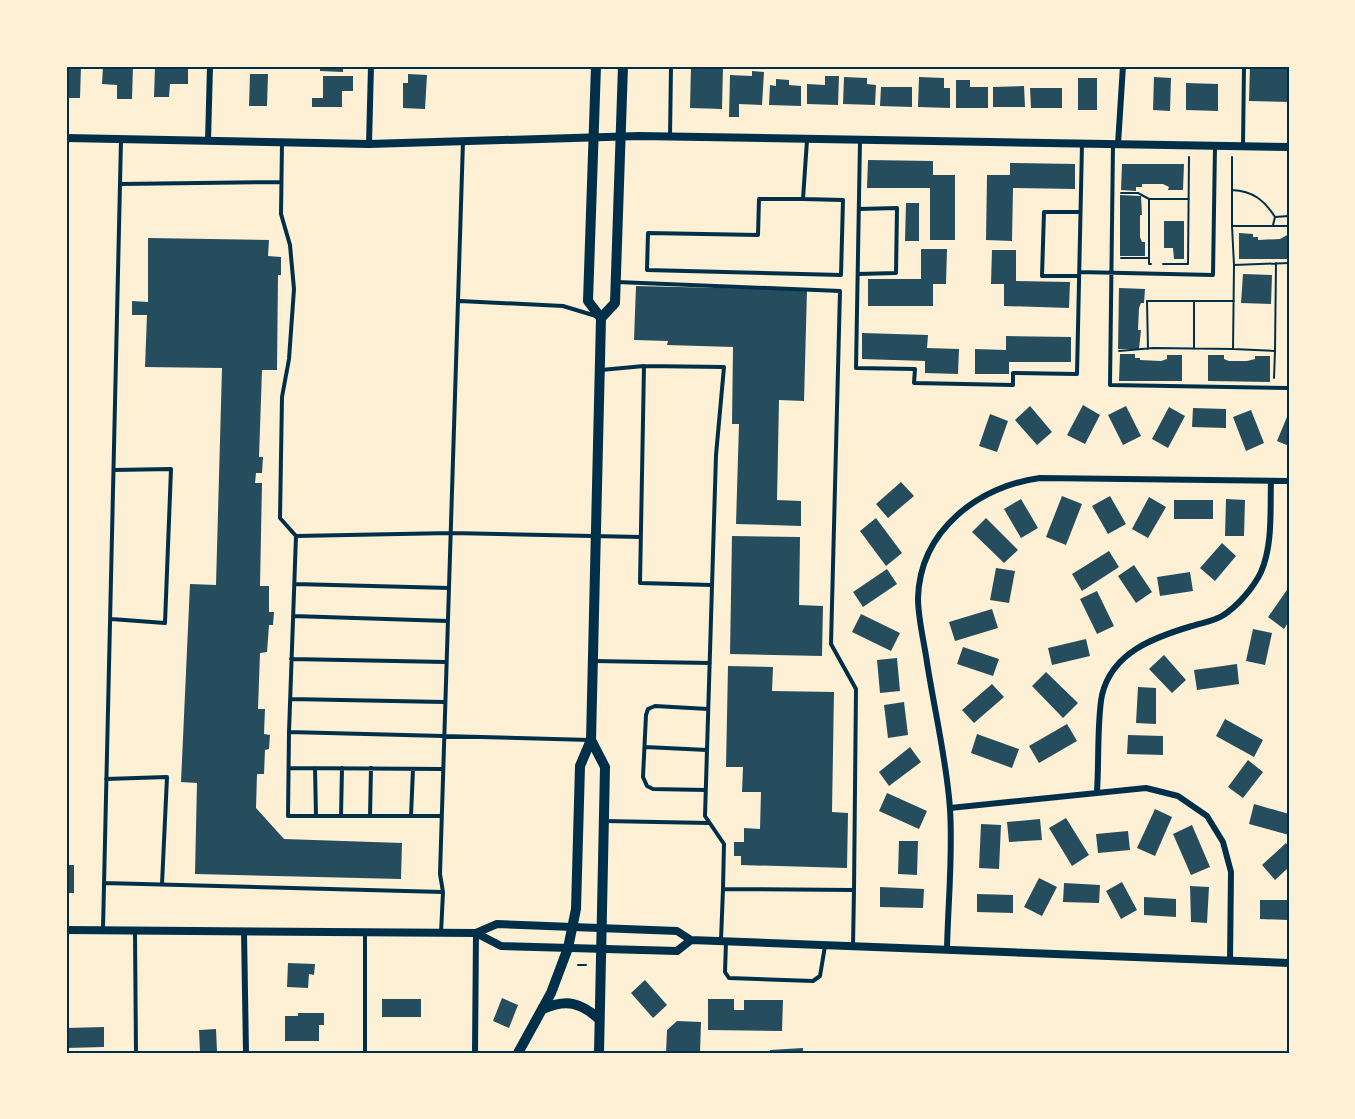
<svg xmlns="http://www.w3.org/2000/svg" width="1355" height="1119" font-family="Poppins,sans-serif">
<rect width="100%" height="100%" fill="#fdf0d5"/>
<path fill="#264d5e" d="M66,66h15l-1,32h-14z
M103,66h30l-1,33h-15v-14l-15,-1z
M155,66h33v18h-18l-1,13h-15z
M320,66h23v6l-23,-1z
M406,66h34v3h-34z
M691,66h32l-1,43 -32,-1z
M1250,66h39v36l-40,-1z
M752,71l12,1 -2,33 -23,-1v13h-10l1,-42 22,1z
M250,74h18l-1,32h-18z
M408,74l19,1 -2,34 -22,-1v-25h5z
M323,76h30v15h-11v16h-30v-9h11z
M825,76h14l-1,29 -31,-1v-20l18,1z
M844,77l23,1v6l9,1 -1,20 -32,-1z
M919,77l25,1v10h6v20l-32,-1z
M1154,77l17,1 -1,33 -17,-1z
M1078,78h19v32h-19z
M776,79l13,1v5l12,1v20l-32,-1 1,-20 6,1z
M956,80h14v7h18v21h-32z
M1186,83l32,1v27l-32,-1z
M1024,86l1,21h-32v-20z
M881,87h31v20l-32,-1z
M1030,88h32v20h-31z
M868,160l65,1v14h22v65h-25v-52h-63z
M1010,163l65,1v25l-62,-1 -1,53 -26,-1 1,-65h23z
M1122,164h62l-1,26h-15l1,-3 -6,-3h-21v3h-6v4l-15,-1z
M1120,195l21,1 1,19h-2v22l2,5h3v14h-25z
M906,203h13v38h-14z
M1164,221h20v38h-10l-1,-11h-9z
M1239,233l14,1v3h5v3l22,-1 9,-5v25h-50z
M148,238l121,2 -1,16 13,1v18h-3l-1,95h-15l-3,87h4l-1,16h-6l-1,10h7l-2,103h9v26h5l-1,13h-4l-2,27 -7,1 -2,56h7l-1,25 6,1 -1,14 -4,1 -1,24h-7l-1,34 28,31 118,4 -1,36 -206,-5 2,-91 -16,-1 9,-198 26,1 6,-217 -77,-1 2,-52h-15v-14l16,1z
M921,249h26l-1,35h-13v22h-65v-27h53z
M992,250h24v31l54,1 -1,26 -65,-2v-22h-13z
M1243,274l29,1 -1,29 -30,-1z
M636,286l171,4 -3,111 -25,-1 -2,100 24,1v25l-65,-2 3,-100h-7l1,-77 -66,-2 1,-4 -34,-1z
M1119,288l26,1 -1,14h-3l-2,5 -1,22h3l-2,19h-21z
M862,333l66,2 -1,13 32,1 -1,25 -33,-1v-12l-63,-2z
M1006,336l65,1v25h-62v12h-34v-25l31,1z
M1120,354h15v4h5v2l21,1 6,-2v-4h15v26h-63z
M1208,355h16v4l5,2h18l8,-2v-3h15v26l-62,-1z
M1083,405l17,10 -15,29 -18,-9z
M1030,406l22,26 -15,13 -22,-25z
M1126,406l15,30 -18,9 -15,-30z
M1169,407l16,9 -17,32 -16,-9z
M1193,408l33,1v19l-34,-1z
M1251,410l13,33 -18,8 -13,-34z
M1289,412v34l-12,-5z
M990,414l18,7 -11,31 -18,-6z
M901,482l13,14 -26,22 -12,-14z
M1062,496l20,8 -16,41 -20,-8z
M1110,496l16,28 -18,10 -16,-28z
M1149,497l17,10 -18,31 -16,-9z
M1021,499l17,29 -17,10 -17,-29z
M1226,499l19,1 -1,36h-19z
M1174,500h39v19h-39z
M876,518l26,35 -16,13 -26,-35z
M986,518l32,32 -14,13 -32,-31z
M732,536l68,1 -1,68 24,1 -1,50 -92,-2z
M1222,543l14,13 -21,25 -15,-13z
M1109,551l10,16 -37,24 -10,-17z
M1134,565l18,27 -16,11 -18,-27z
M996,568l19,3 -6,32 -19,-3z
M887,569l10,15 -34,23 -10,-15z
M1190,572l3,19 -33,5 -3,-19z
M1289,587v34l-5,8 -16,-12z
M1097,591l17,35 -17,8 -17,-35z
M992,609l6,19 -43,13 -6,-19z
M861,614l39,19 -9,18 -39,-19z
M1253,629l19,4 -7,32 -19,-4z
M1086,639l4,17 -38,9 -4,-17z
M963,647l36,12 -6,17 -36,-12z
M1164,655l22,25 -14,13 -23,-24z
M897,658l3,33 -20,2 -3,-33z
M1237,664l2,20 -42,6 -3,-20z
M728,666l45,1 -1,24 62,1 -2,120 16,1 -1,55 -106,-3v-9h-7v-14h10v-14l16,1 1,-37h-19l1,-25h-17z
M1046,672l32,31 -15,15 -31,-32z
M992,684l12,13 -30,26 -12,-13z
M1138,687l18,1v36l-20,-1z
M904,702l4,33 -20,3 -4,-33z
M1225,719l38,21 -9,17 -38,-21z
M1067,724l10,17 -38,22 -10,-17z
M977,734l42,15 -7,19 -41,-15z
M1128,735l35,1v19l-36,-1z
M910,747l11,15 -32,24 -10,-14z
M1248,760l15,12 -20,26 -15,-11z
M887,793l40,18 -8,18 -40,-18z
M1254,804l35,10v21l-40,-11z
M1155,809l17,8 -17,39 -18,-8z
M1066,818l23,37 -17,11 -23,-38z
M1040,819l2,21 -33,2 -2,-20z
M981,824l20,1 -2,44 -20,-1z
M1192,825l18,42 -19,8 -18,-41z
M1128,831l2,19 -32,3 -2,-19z
M899,841h19l-1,34 -19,-1z
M1286,843l3,4v20l-14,13 -13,-15z
M66,865h8v28h-8z
M1039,878l18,9 -15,29 -18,-9z
M1122,882l15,28 -16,9 -15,-28z
M1064,883l36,2 -1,18 -36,-1z
M1190,886l19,1 -2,36 -16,-1z
M880,887l44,2 -1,19 -43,-1z
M977,894l36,1v18l-36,-1z
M1144,897l32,2v18l-32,-2z
M1260,900h29v20l-29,-1z
M288,963l27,1 -1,11 -5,-1 -1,14 -21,-1z
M645,980l22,25 -14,13 -22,-25z
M502,998l16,7 -9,23 -16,-7z
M382,999h39v18h-39z
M708,999h26v11h10v-10h39l-1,31 -74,-1z
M298,1013h26v12h-5v16h-34v-25h13z
M677,1021l24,1 -1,31h-34l1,-23z
M104,1027v20l-38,1v-20z
M216,1029l1,22 -17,1 -1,-22z
M803,1048v5h-33v-3z"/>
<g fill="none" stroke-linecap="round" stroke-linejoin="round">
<path stroke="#003049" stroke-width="2" d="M1232,157v69h57
M1232,190c21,1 32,10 43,27l-2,8
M1121,193h17l11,6
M1275,217l14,-1
M1232,226l2,39
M1121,258h28v6h2
M1149,258v-59h40
M1276,263l-1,88 -42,-2 1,-84 55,-2
M1163,264h25l1,-107
M1148,349l-1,-48h87
M1194,349v-48
M1119,351l34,-3 80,1
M1274,378l1,-27
M578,965h8"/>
<path stroke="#003049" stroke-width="4" d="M670,137l1,-71
M860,141l-4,227 59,1 -1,14 99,2v-12l64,1 5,-230
M282,143l-1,71 9,31 4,44 -5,70 -7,38 -2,121 16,18 -7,196 301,8
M1113,145l-3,240 179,3
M1243,145l1,-79
M120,184l1,-44
M66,187v20
M803,199h-44l-1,36 -110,-2 -1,37 194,5 2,-75 -40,-1 4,-59
M1079,272l134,3 2,-129
M858,274l38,-1 1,-65 -38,1
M1079,276h-37l2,-64h36
M460,301l103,5 33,10
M644,366l-4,217 72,2
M601,370l43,-4 80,1 -8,88 -11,361 19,28 -1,45 131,1 2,-201 -25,-45 9,-353 -223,-9
M296,536l155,-3 190,4
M294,584l155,4
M293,616l154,5
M111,619l54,4 6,-154 -57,1
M291,659l155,3
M594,661l116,2
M290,699l154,3
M289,732l-1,84h154
M645,747l62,3
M289,768l153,1
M315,768l1,48
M106,779l61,-2 -5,107
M706,790l-53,-1 -6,-3 -4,-9 3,-62 2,-6 7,-3 53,3
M341,816l1,-48
M370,816l1,-48
M411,816l2,-47
M605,821l104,2
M104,883l339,9 -2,41
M443,892l-3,-18 23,-733
M103,929l17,-745 160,-2
M135,931l1,122
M365,934v119
M721,940l2,-51
M726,942l-1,30 4,6 84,3 7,-5 5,-30
M853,946l1,-56"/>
<path stroke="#003049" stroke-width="6" d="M208,141l2,-75
M369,144l2,-78
M1118,144l5,-78
M1097,791c2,-26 0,-72 5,-96 10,-43 53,-58 90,-69 9,-3 22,-5 30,-10 15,-9 32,-29 39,-44 12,-27 9,-63 10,-91
M950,808l196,-20 32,8 29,20 16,26 8,30 -1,89
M244,931l2,122
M947,949c1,-46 6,-94 3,-140 -3,-48 -17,-105 -24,-153 -3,-19 -8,-39 -8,-58 2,-68 61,-112 122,-120l249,3
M475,1053l1,-120"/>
<path stroke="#003049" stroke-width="8" d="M66,138l303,6 270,-8 650,11
M66,930l410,3 21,-9 180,7 14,9 598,23
M476,933l25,13 176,5 14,-11"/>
<path stroke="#003049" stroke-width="10" d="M601,318l14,-15 8,-237
M591,740l14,27 -6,286
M543,1009c23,-10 37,-7 56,10
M518,1053l33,-60 17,-45 8,-39 4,-143 11,-26 10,-422 -13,-17 8,-235"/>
</g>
<rect width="1355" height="1119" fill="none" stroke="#fdf0d5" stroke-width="135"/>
<rect x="68" y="68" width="1220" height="984" fill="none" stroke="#003049" stroke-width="2"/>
</svg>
